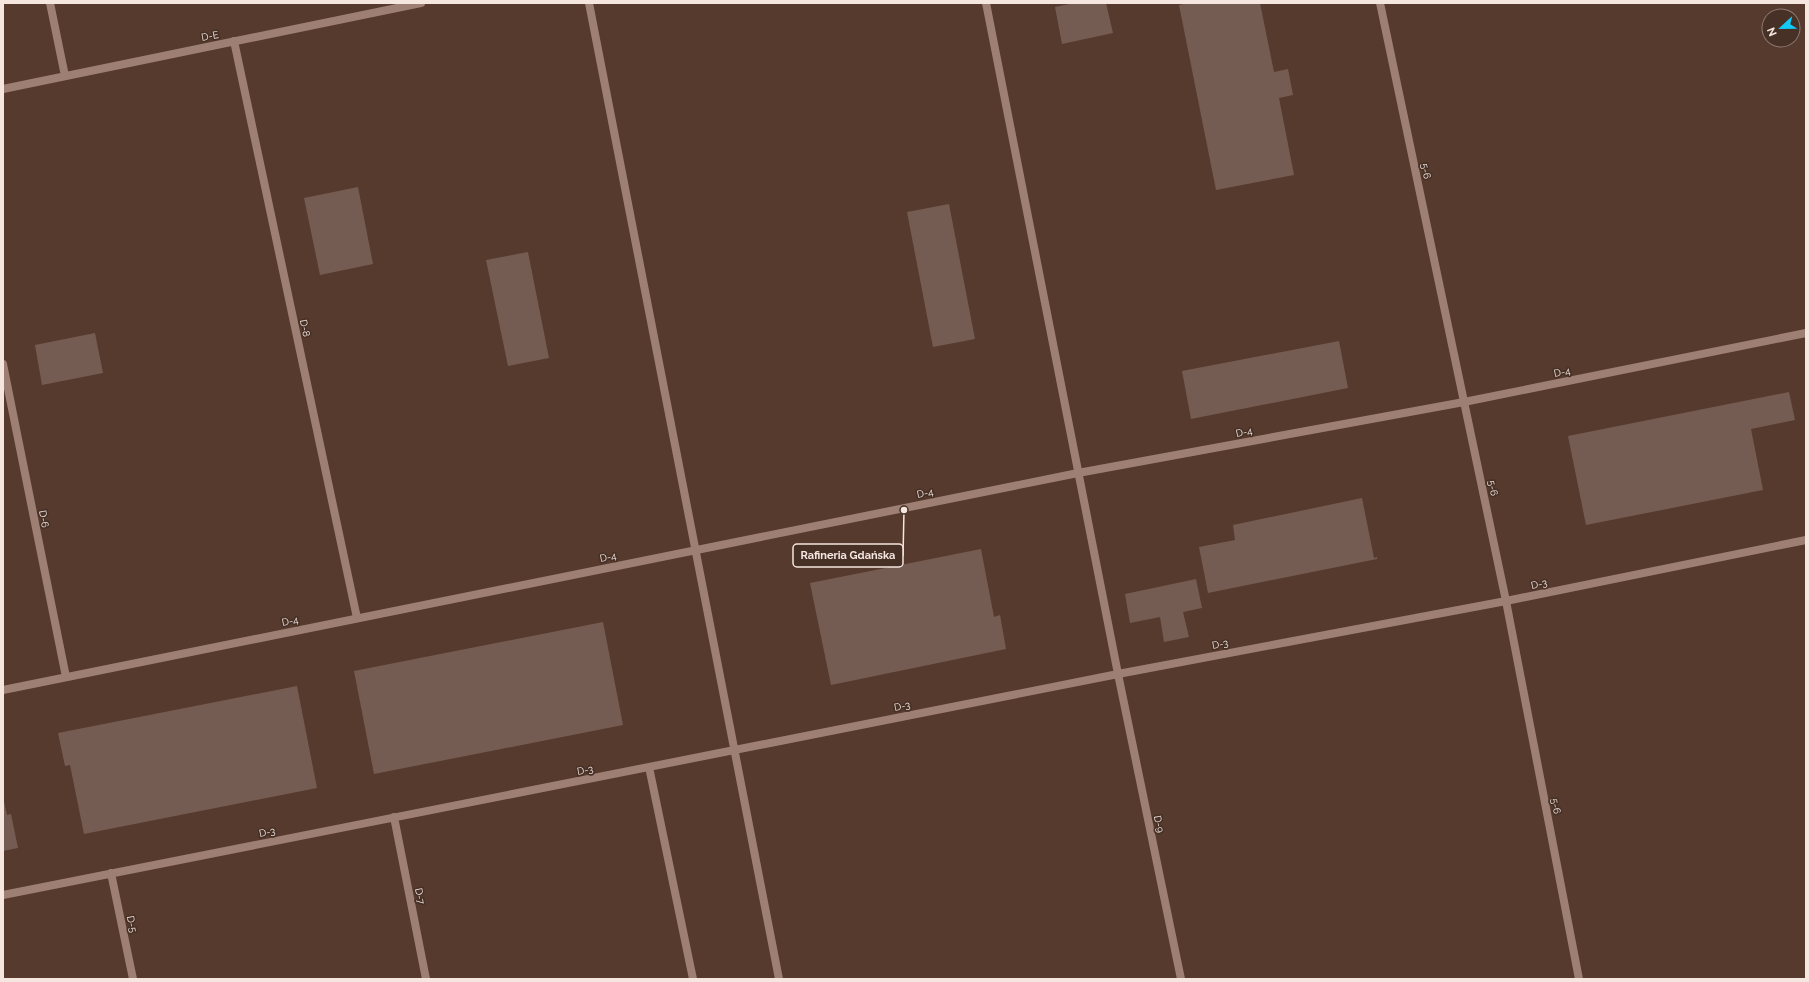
<svg xmlns="http://www.w3.org/2000/svg" width="1809" height="982" font-family="Raleway,sans-serif">
<rect width="100%" height="100%" fill="#473127"/>
<path fill="#563a2e" fill-rule="evenodd" d="M3,3h1803v976h-1803zM1769,16h24v24h-24z"/>
<path fill="#755c52" d="M1074,3h32l7,30 -51,11 -7,-37z
M1188,3h72l14,69 14,-3 5,26 -14,3 15,77 -78,15 -37,-185z
M358,187l15,77 -53,11 -16,-77z
M949,204l26,135 -42,8 -26,-135z
M528,252l21,106 -41,8 -22,-106z
M95,333l8,40 -61,12 -7,-40z
M1339,341l9,47 -157,31 -9,-48z
M1789,392l6,28 -44,9 12,61 -177,35 -18,-89z
M1362,498l12,60 3,-1v2l-169,34 -9,-46 36,-7 -2,-15z
M981,549l13,68 6,-2 6,34 -175,36 -21,-102z
M1196,579l6,29 -19,4 6,25 -25,5 -4,-25 -30,6 -5,-29z
M603,622l20,103 -249,49 -20,-103z
M297,686l20,102 -233,46 -14,-69 -5,1 -7,-33z
M3,797l4,18 4,-1 7,34 -15,3z"/>
<g fill="none" stroke-linecap="round" stroke-linejoin="round">
<path stroke="#9e7f73" stroke-width="8" d="M50,3l15,73
M589,3l190,976
M986,3l132,671 63,305
M1380,3l126,598 73,378
M234,41l123,577
M3,89l418,-86
M3,364l63,313
M3,690l1075,-217 386,-71 342,-69
M649,767l44,212
M394,817l32,162
M111,873l22,106
M3,895l1115,-221 388,-73 300,-61"/>
</g>
<g text-anchor="middle" dominant-baseline="central" stroke-width="3.5" stroke-linejoin="round" paint-order="stroke">
<g font-size="10" fill="#f5e6e0" stroke="#473127">
<text transform="translate(210 36) rotate(-11)">D-E</text>
<text transform="translate(1426 171) rotate(78)">5-6</text>
<text transform="translate(305 328) rotate(78)">D-8</text>
<text transform="translate(1562 372) rotate(-11)">D-4</text>
<text transform="translate(1244 432) rotate(-11)">D-4</text>
<text transform="translate(1493 488) rotate(78)">5-6</text>
<text transform="translate(925 493) rotate(-11)">D-4</text>
<text transform="translate(44 519) rotate(79)">D-6</text>
<text transform="translate(608 557) rotate(-11)">D-4</text>
<text transform="translate(1539 584) rotate(-12)">D-3</text>
<text transform="translate(290 621) rotate(-11)">D-4</text>
<text transform="translate(1220 644) rotate(-11)">D-3</text>
<text transform="translate(902 706) rotate(-11)">D-3</text>
<text transform="translate(585 770) rotate(-11)">D-3</text>
<text transform="translate(1556 806) rotate(79)">5-6</text>
<text transform="translate(1159 824) rotate(78)">D-9</text>
<text transform="translate(267 832) rotate(-11)">D-3</text>
<text transform="translate(420 896) rotate(79)">D-7</text>
<text transform="translate(132 924) rotate(78)">D-5</text>
</g>
</g>
<path fill="none" stroke="#f5e6e0" stroke-width="1.5" d="M904 510L903 556"/>
<circle fill="#f5e6e0" stroke="#473127" stroke-width="1.5" cx="904" cy="510" r="4"/>
<rect fill="#473127" stroke="#f5e6e0" stroke-width="1.5" x="793" y="544" width="110" height="23" rx="4"/>
<g font-size="11" text-anchor="middle" font-weight="bold" fill="#f5e6e0">
<text x="848" y="559">Rafineria Gdańska</text>
</g>
<rect width="1809" height="982" fill="none" stroke="#f5e6e0" stroke-width="8"/>
<g transform="translate(1781 28) rotate(248)"><circle r="19" fill="#473127" stroke="#8d7971"/>
<path d="M0-3L7 15L0 10L-7 15Z" fill="#11cafa"/>
<text y="-6" font-size="11" font-weight="bold" text-anchor="middle" fill="#f5e6e0">N</text>
</g>
</svg>
